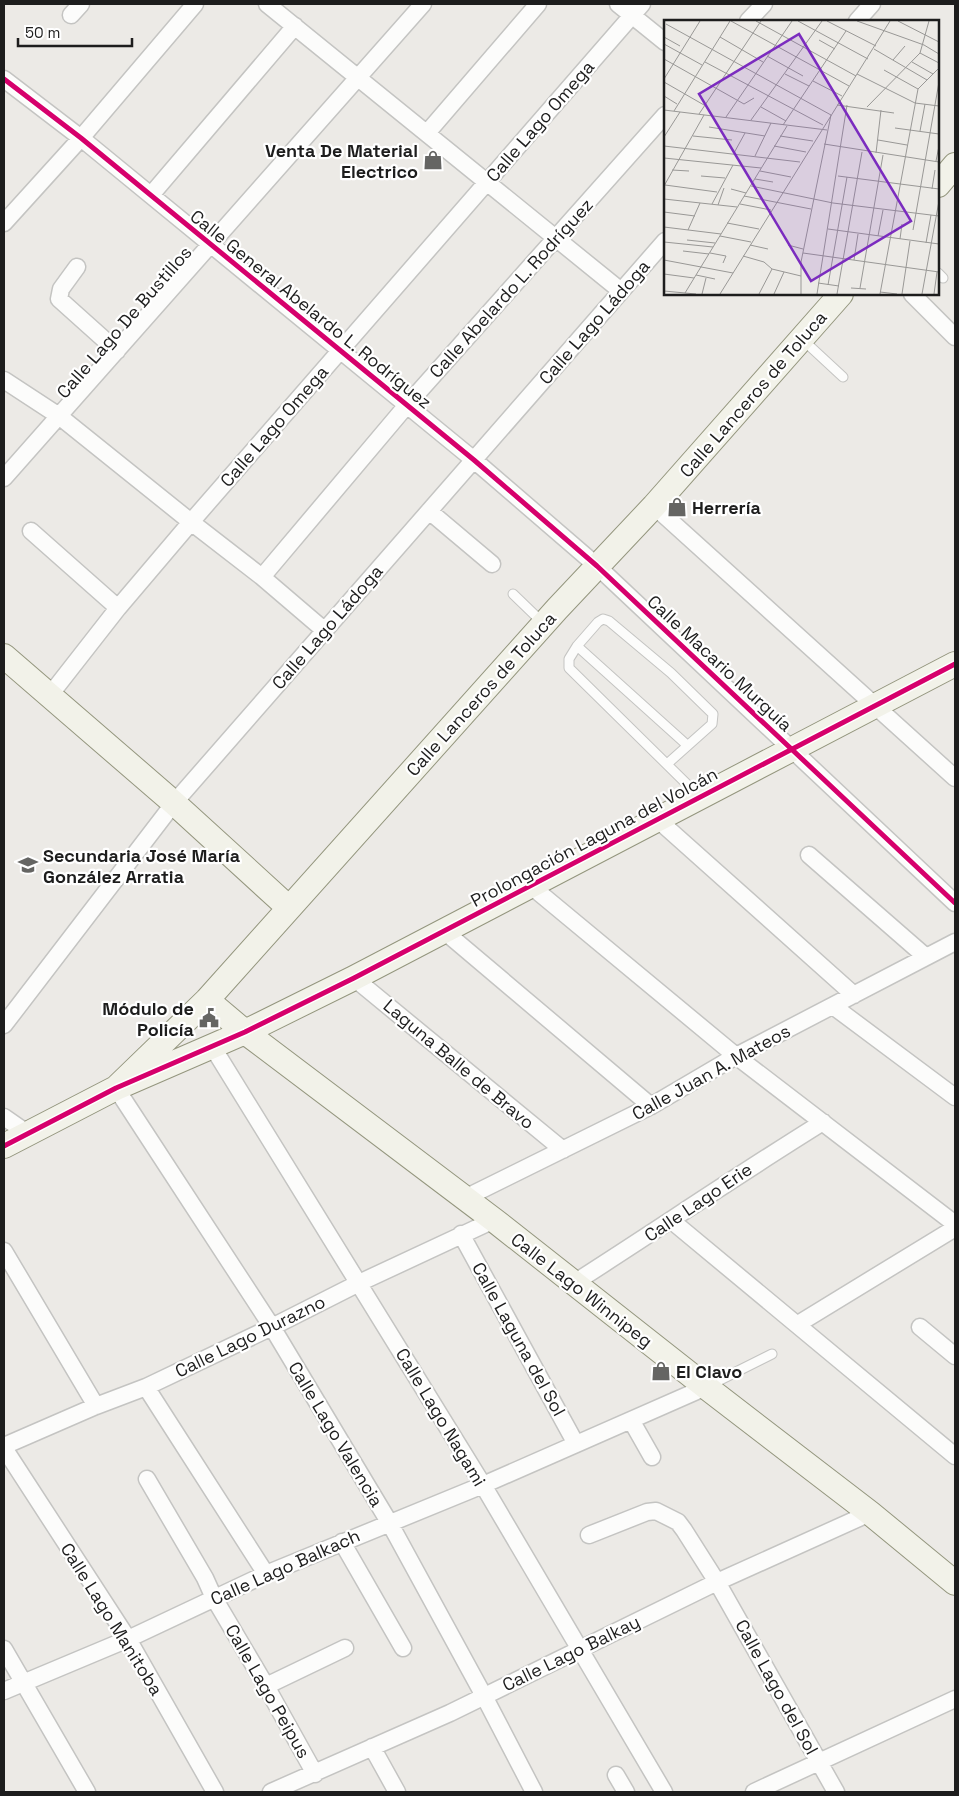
<svg xmlns="http://www.w3.org/2000/svg" width="959" height="1796" font-family="'Space Grotesk',sans-serif">
<rect width="100%" height="100%" fill="#eceae6"/>
<g fill="none" stroke-linecap="round" stroke-linejoin="round">
<defs>
<path id="lane" d="M938,273l5,5
M802,339l41,38
M513,594l29,28
M577,646l110,99
M667,764l45,-40 1,-10 -42,-41 -62,-52 -6,-2 -5,3 -21,24 -8,13v9l131,129
M708,1386l64,-32"/>
<path id="street" d="M267,4l354,287
M618,4l47,38
M71,15l10,-11
M748,21l16,-17
M857,21l15,-17
M4,79l77,59 393,322 123,106 358,337
M427,133l111,-129
M151,195l144,-169
M4,223l77,-85 114,-134
M77,267l-16,22 -2,10 58,52
M912,294l43,43
M4,380l55,36 132,106 71,55 62,53
M4,478l419,-474
M654,506l301,272
M429,511l63,53
M31,531l87,77
M262,577l145,-172 258,-290
M50,695l68,-87 73,-86 451,-518
M657,819l197,176
M809,855l117,102
M531,886l205,170 219,168
M444,931l207,175
M354,978l209,172
M833,1006l122,91
M4,1025l170,-222 491,-562
M212,1046l271,439 181,307
M116,1088l156,239 117,195 95,174 50,96
M4,1117l23,16
M465,1198l186,-92 85,-50 219,-114
M672,1221l283,235
M461,1234l115,210
M4,1251l92,155
M574,1283c83,-53 165,-109 249,-161
M798,1324l157,-96
M920,1327l35,29
M146,1387l120,187
M631,1420l21,37
M4,1446l92,-40 50,-19 126,-60 87,-44 135,-63
M4,1448l124,191 87,153
M147,1479l58,99 9,20 52,88 49,88
M589,1535l58,-23 9,-1 22,11 6,8 33,52 119,210
M342,1542l61,106
M4,1649l83,143
M266,1686l79,-38
M4,1691l124,-52 138,-65 217,-89 223,-98
M372,1747l25,45
M616,1775l10,17
M271,1792l179,-79 267,-131 153,-69
M754,1792l201,-93"/>
<path id="secondary" d="M938,185l17,-20
M4,656l170,147 115,105
M207,1000l38,32 249,188 212,167 164,126 85,70
M116,1088l91,-88 350,-391 97,-103 187,-212
M4,1146l112,-58 129,-56 109,-54 601,-314"/>
</defs>
<use href="#lane" stroke="#c4c4c2" stroke-width="11"/>
<use href="#street" stroke="#c4c4c2" stroke-width="19"/>
<use href="#secondary" stroke="#94967e" stroke-width="26"/>
<use href="#lane" stroke="#fcfcfb" stroke-width="9"/>
<use href="#street" stroke="#fcfcfb" stroke-width="16"/>
<use href="#secondary" stroke="#f2f2e9" stroke-width="24"/>
<defs>
<path id="cycleway" d="M4,79l77,59 393,322 123,106 358,337
M4,1146l112,-58 129,-56 109,-54 601,-314"/>
</defs>
<use href="#cycleway" stroke="#fff" stroke-width="8"/>
<use href="#cycleway" stroke="#d6006c" stroke-width="5"/>
</g>
<defs>
<symbol id="shop-bare" viewBox="-9 -9 18 18"><path d="M-5-2.5h2.3a2.7 3.5 0 0 1 5.4 0H5L5.5 6h-11ZM-1.5-2.5h3a1.5 2.3 0 0 0-3 0Z" fill="#656563" stroke="#fff" stroke-width="2.5" paint-order="stroke"/></symbol>
<symbol id="school-bare" viewBox="-9 -9 18 18"><path d="M0-5L7-2L0 1L-7-2ZM-4 1L0 2.5L4 1V4Q0 6-4 4Z" fill="#656563" stroke="#fff" stroke-width="2.5" paint-order="stroke"/></symbol>
<symbol id="civic-bare" viewBox="-9 -9 18 18"><path d="M-.6-6.5H3V-4.5H.6V-3L4-1V1h2V6H-6V1h2V-1L-.6-3ZM-1.2 2.5V6h2.4V2.5Z" fill="#656563" stroke="#fff" stroke-width="2.5" paint-order="stroke"/></symbol>
</defs>
<g fill-rule="evenodd">
<use href="#shop-bare" x="419" y="146" width="28" height="28"/>
<use href="#shop-bare" x="663" y="493" width="28" height="28"/>
<use href="#school-bare" x="14" y="851" width="28" height="28"/>
<use href="#civic-bare" x="195" y="1004" width="28" height="28"/>
<use href="#shop-bare" x="647" y="1357" width="28" height="28"/>
</g>
<g text-anchor="middle" dominant-baseline="central" stroke-width="4.5" stroke-linejoin="round" paint-order="stroke">
<g font-size="18" fill="#1d1d1d" stroke="#fff">
<text transform="translate(540 121) rotate(-49)">Calle Lago Omega</text>
<text transform="translate(511 288) rotate(-48)">Calle Abelardo L. Rodríguez</text>
<text transform="translate(311 309) rotate(39)">Calle General Abelardo L. Rodríguez</text>
<text transform="translate(124 322) rotate(-49)">Calle Lago De Bustillos</text>
<text transform="translate(594 322) rotate(-49)">Calle Lago Ládoga</text>
<text transform="translate(753 394) rotate(-49)">Calle Lanceros de Toluca</text>
<text transform="translate(274 426) rotate(-49)">Calle Lago Omega</text>
<text transform="translate(327 627) rotate(-49)">Calle Lago Ládoga</text>
<text transform="translate(720 663) rotate(43)">Calle Macario Murguía</text>
<text transform="translate(481 694) rotate(-48)">Calle Lanceros de Toluca</text>
<text transform="translate(594 837) rotate(-28)">Prolongación Laguna del Volcán</text>
<text transform="translate(459 1064) rotate(40)">Laguna Balle de Bravo</text>
<text transform="translate(711 1072) rotate(-29)">Calle Juan A. Mateos</text>
<text transform="translate(698 1202) rotate(-34)">Calle Lago Erie</text>
<text transform="translate(582 1290) rotate(38)">Calle Lago Winnipeg</text>
<text transform="translate(250 1336) rotate(-26)">Calle Lago Durazno</text>
<text transform="translate(519 1339) rotate(61)">Calle Laguna del Sol</text>
<text transform="translate(441 1417) rotate(59)">Calle Lago Nagami</text>
<text transform="translate(336 1434) rotate(59)">Calle Lago Valencia</text>
<text transform="translate(285 1567) rotate(-24)">Calle Lago Balkach</text>
<text transform="translate(112 1619) rotate(58)">Calle Lago Manitoba</text>
<text transform="translate(571 1653) rotate(-26)">Calle Lago Balkay</text>
<text transform="translate(777 1687) rotate(61)">Calle Lago del Sol</text>
<text transform="translate(268 1691) rotate(60)">Calle Lago Peipus</text>
</g>
<g font-size="18" font-weight="bold" fill="#1d1d1d" stroke="#fff" text-anchor="start">
<text x="418" y="150" text-anchor="end">Venta De Material<tspan x="418" dy="21">Electrico</tspan></text>
<text x="692" y="507">Herrería</text>
<text x="43" y="855">Secundaria José María<tspan x="43" dy="21">González Arratia</tspan></text>
<text x="194" y="1008" text-anchor="end">Módulo de<tspan x="194" dy="21">Policía</tspan></text>
<text x="676" y="1371">El Clavo</text>
</g>
</g>
<g transform="translate(664 20)">
<rect width="275" height="275" fill="#eceae6"/>
<path fill="none" stroke="#999896" stroke-width="1" d="M67,1l118,65M92,1l100,55M134,1l70,38M163,1l49,25M193,1l67,24 15,9M234,1l41,21M2,4l165,91M0,17l16,9M56,17l43,25M155,20l16,9M0,24l38,21M210,29l53,31M256,33l19,10M103,36l36,20M0,39l80,45 10,-6M229,40l12,-14M41,42l118,63M248,42l21,12M220,50l34,19M121,54l24,12M193,54l58,29 24,3M0,59l36,-58M149,61l29,15M0,62l40,23M0,76l13,8M173,85l57,8M97,87l25,14M203,87l53,-54 9,-32M0,90l163,20M10,91l56,-90M35,94l62,-93M62,97l66,-96M87,100l71,-99M119,105l63,-94M45,107l56,9M231,108l44,6M256,111l5,-27M29,116l39,4M116,116l33,5M0,117l16,-25M214,120l29,5M160,124l115,18M0,126l136,16M110,126l32,6M70,133l11,-20M212,133l5,-43M91,136l16,-33M0,138l97,10M272,141l3,-15M8,150l17,1M96,151l31,6M37,156l24,2M174,156l101,13M91,159l18,3M1,165l52,7M0,166l40,-71M87,166l82,17 106,13M67,169l15,4M268,169l3,-19M80,176l67,13M0,179l73,8M48,184l21,-39M76,184l31,6M54,185l6,-17M0,192l31,4M63,203l32,6M0,207l57,7M164,209l111,15M24,210l12,-27M249,210l26,-148M56,216l31,6M214,216l5,-26M236,219l2,-15M23,220l28,3M0,222l49,5M262,223l5,-28M86,225l18,4M124,225l15,4M19,231l26,3M46,233l16,3 -3,7M139,233l136,19M79,236l21,6 8,7 29,7M0,240l69,13M190,240l4,-26M0,254l30,4M32,255l19,4M154,263l21,3M164,265l19,-108M187,268l15,1M196,268l23,-133M0,271l32,3M216,272l17,2M21,273l102,-167M38,274l4,-16M56,274l170,-273M95,274l13,-25M110,274l10,-22M137,274v-32l30,-147M153,274l30,-189M173,274l25,-142M216,274l38,-205 21,-21M238,274l8,-53M258,274l17,-93M270,274l3,-22"/>
<path fill="#7b2cbf" fill-opacity="0.15" stroke="#7b2cbf" stroke-width="2.5" d="M135,14l112,187 -100,60 -112,-187z"/>
<rect width="275" height="275" fill="none" stroke="#1d1d1d" stroke-width="2.5"/>
</g>
<rect width="959" height="1796" fill="none" stroke="#1d1d1d" stroke-width="10"/>
<path d="M18 38v8h114v-8" fill="none" stroke="#1d1d1d" stroke-width="2.5"/>
<text x="25" y="38" font-size="15" fill="#1d1d1d" stroke="#ffffff" stroke-width="4" paint-order="stroke">50 m</text>
</svg>
